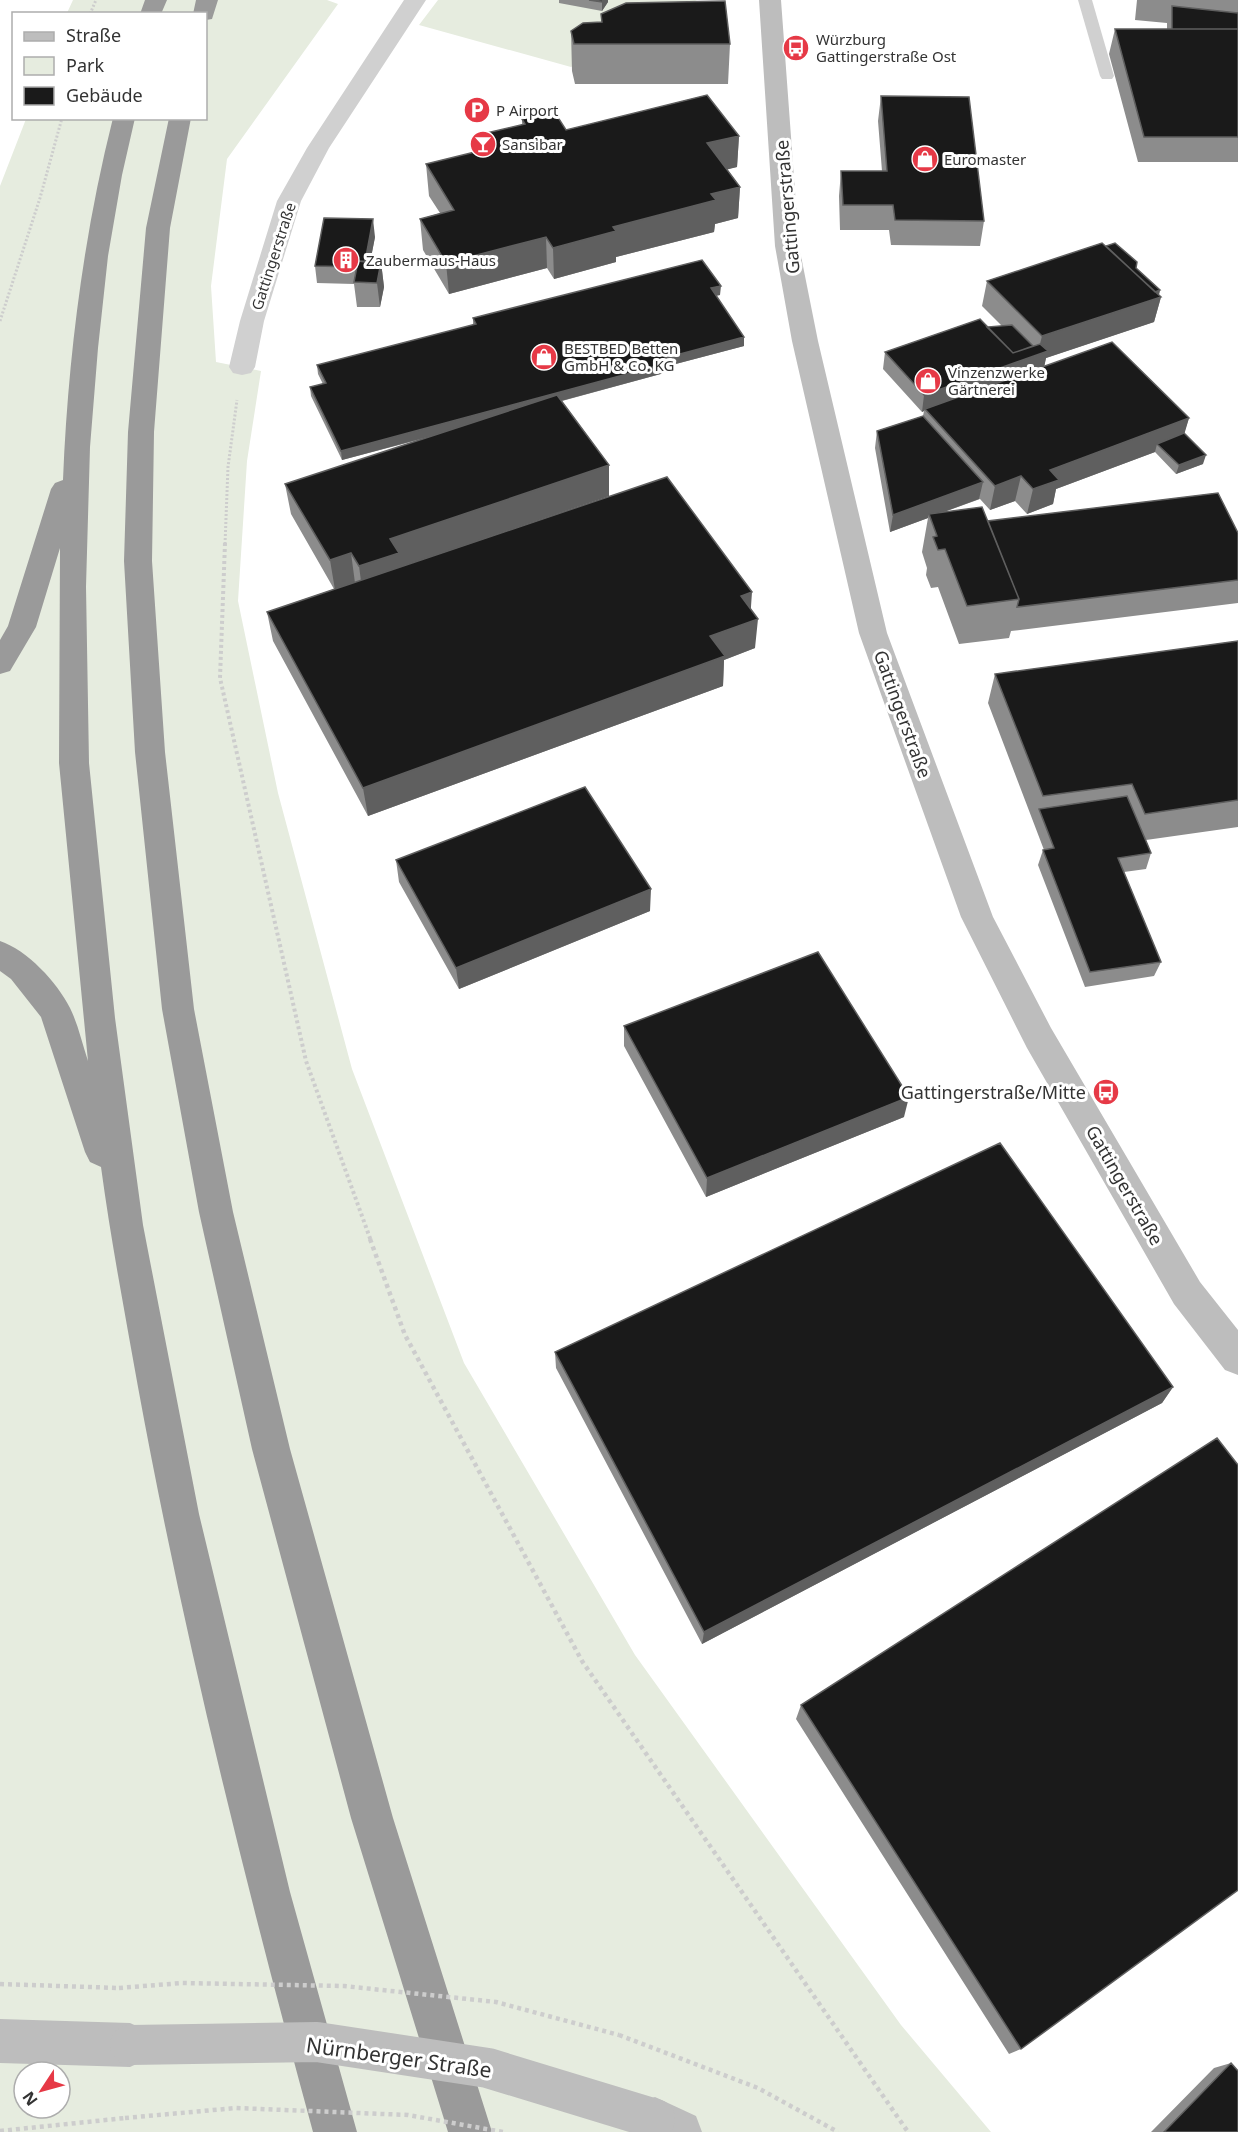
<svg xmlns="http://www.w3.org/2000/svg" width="1238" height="2132" font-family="'Noto Sans',sans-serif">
<rect width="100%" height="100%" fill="#fff"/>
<path fill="#e6ecdf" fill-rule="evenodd" d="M73,0h254l11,4 -111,155 -16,127 5,76 45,9 -14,90 -9,140 40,192 74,276 112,294 171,292 266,370 90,107h-991v-1946l26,-67 180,-1v-104l-139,-1zM24,2072h36v36h-36z
M438,0h259l-126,67 -152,-42z"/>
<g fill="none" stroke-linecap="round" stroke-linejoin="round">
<path stroke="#cdcdcd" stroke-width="3" stroke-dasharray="2 2" stroke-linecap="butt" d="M90,14l6,-14
M0,321l40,-123 22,-80
M225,544l3,-77 9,-67"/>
<path stroke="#cdcdcd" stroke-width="4" stroke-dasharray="3 3" stroke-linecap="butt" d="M225,543l-5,135 86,383 65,180"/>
<path stroke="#cdcdcd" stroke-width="4.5" stroke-dasharray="4 4" stroke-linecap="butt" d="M370,1239l35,96 177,326 326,471
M0,1984l119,4
M619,2035l139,53 80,44
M0,2131l125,-13"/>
<path fill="#d0d0d0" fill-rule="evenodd" d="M1078,0h14l22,76 -2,3h-10l-2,-3z"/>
<path fill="#d0d0d0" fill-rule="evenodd" d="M404,0h22l-97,148 -28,53 -37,120 -9,46 -4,6 -9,2 -9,-2 -4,-6 11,-46 37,-120 30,-53z"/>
<path fill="#bdbdbd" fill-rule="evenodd" d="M759,0h22l18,246 19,95 69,292 106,284 58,111 149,254 38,48v45l-13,-5 -51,-66 -147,-256 -66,-131 -102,-284 -67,-292 -17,-95z
M0,2019l130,4 15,7 7,15 -7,15 -15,7 -130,-4z
M655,2097l41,19 6,16h-64l-5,-13 6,-16z"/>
<path fill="#9a9a9a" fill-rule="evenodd" d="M145,0h22l-6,14h-21z
M196,0h22l-6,19 -6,1v-6h-13z
M113,118h22l-13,57 -14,81 -10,92 -8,99 -4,140 3,176 26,255 28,207 56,289 91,378 67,240h-44c-67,-246 -129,-494 -175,-745 -13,-73 -27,-146 -37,-220l-11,-5 -5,-10 -44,-135 -30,-38 -11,-8v-30c27,9 57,41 70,67 8,16 12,35 18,53l-29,-298 1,-215 -24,79 -26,44 -10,3v-34l8,-14 43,-137 4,-6 8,-3c5,-121 20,-243 50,-362z
M169,118h22l-21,110 -16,204 -2,129 13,191 29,257 39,203 57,237 103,369 99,314h-44l-97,-314 -99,-369 -53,-237 -37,-203 -27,-257 -11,-191 4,-129 18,-204z"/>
<path stroke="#cdcdcd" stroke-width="4.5" stroke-dasharray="4 4" stroke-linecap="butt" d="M119,1988l63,-5 162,3 152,16 123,33
M125,2118l111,-10 172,7 95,17"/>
<path stroke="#bdbdbd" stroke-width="40" d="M130,2045l187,-3 171,26 167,51"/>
</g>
<path fill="#8c8c8c" d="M559,0h49v2l-6,9 -43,-8z
M1137,0h101v162h-100l-29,-108 6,-25h52v-6l-32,-3z
M601,14l129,30 -2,40h-153l-3,-13 -1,-40 30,-9z
M881,96l103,125 -4,25 -89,-1 -2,-15h-49l-1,-34 2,-25h41l-4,-50z
M522,119l44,11 173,6 -2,31 -10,2 13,18 -2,31 -23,6 -1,8 -98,25v5l-62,17 -7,-11 -98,26 -26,-44 -3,-31 20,-6 -11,-17 -3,-32 53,-13 -1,-16 44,-10z
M375,237l-5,25h11l3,25 -4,20h-23l-3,-23 -37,-1 -2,-17z
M1106,246l30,22 24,22 -1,5 2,2 -7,25 -108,36 -2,8 145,52 -5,15 19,31 -27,10 -21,-22 -99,37 -3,15 -26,10 -12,-13 -25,9 -10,-11 -36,13 44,9 250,12v70l-227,28 -2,7 -50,6 -21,-57 -7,1 -5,-13 1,-7 -5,-16 6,-34 -38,14 -15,-84 2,-17 46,-15 1,-5 -2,1 -39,-43 2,-17 102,-25 15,-1 -20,-20 5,-25z
M720,295l-4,1 28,41v9l-76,20v6l-106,29 47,64v31l-130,44 272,70 4,38 -31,12 -1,26 -355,130 -95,-175 -6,-29 67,-23 -43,-75 -6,-30 152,-49 -95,25 -31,-64 -1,-9 13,-3 -5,-10 -1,-9 156,-40v-7z
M1238,641v186l-92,13 5,13 -5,16 -22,3 37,90 -7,14 -69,11 -47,-122 5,-15h1l-56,-147 7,-29z
M396,860l254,51 -191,78 -60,-107z
M624,1026l280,91 -198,80 -82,-151z
M555,1352l618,35 -11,16 -460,241 -146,-276z
M801,1705l220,344 -12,5 -213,-335z
M1231,2063l7,69h-87l63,-64z"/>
<path fill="#5f5f5f" d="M604,0h4v2l-6,9v-9z
M739,136l-2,31 -31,8 1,-32z
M740,187l-2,31 -23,6 -1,8 -98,25v5l-62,17 -1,-31 158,-54z
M373,219l2,18 -9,47 -2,-17z
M546,237l1,31 -98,26 -3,-31z
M381,262l3,25 -4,20 -3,-24z
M721,286l-1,9 -10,2 1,-9z
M1160,290l-2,8 3,-1 -7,25 -108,36 -2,10 -119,41 -1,2 -2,1 2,-17 114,-43 4,-16z
M744,337v9l-76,20v6l-326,88 -1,-9 324,-93z
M1189,418l-7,24 -25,2 -2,8 -99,37 -3,15 -26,10 6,-25 17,-19z
M1206,455l-3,9 -27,10 3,-9z
M609,465v31l-208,71 -38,29 -4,-30 31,-27z
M1021,476l-6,25 -25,9 5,-24z
M983,482l-4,17 -49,18 -1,-3 -1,4 -38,14 3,-17z
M351,553l4,30 -20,7 -5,-30z
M752,592l-2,29 8,-2 -3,29 -31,12 -1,26 -355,130 -5,-28 347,-152 31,-40z
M651,889l-1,22 -191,78 -3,-21z
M909,1097l-5,20 -198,80 1,-19z
M1173,1387l-11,16 -460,241 2,-12z"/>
<path fill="#1a1a1a" stroke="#5f5f5f" stroke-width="1.5" d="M589,0h15l-2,2z
M725,1l5,43h-156l-3,-13 12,-8 19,-1 -1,-8 25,-11z
M1172,6l66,7v16h-66z
M1115,29h123v108h-94z
M707,95l32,41 -32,7 33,44 -29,7 5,6 -103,27 3,4 -63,17 -7,-11 -100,26 -26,-44 34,-9 -28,-46 61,-15 -9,-14 47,-11 -3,-5 32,-8 12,19z
M881,96l88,1 15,124 -89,-1 -2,-15h-50l-2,-34h46z
M324,218l49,1 -8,43 -7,-1 -1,6 -42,-1z
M1102,243l59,54 -119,39 -55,-55z
M1115,243l22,19 -1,6 24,22 -5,2 -49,-46z
M702,260l19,26 -10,2 33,49 -79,21 3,5 -327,88 -31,-64 16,-4 -9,-18 159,-41 -3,-6z
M358,261l23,1 -4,21 -23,-1z
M980,319l33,34 27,-9 8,7 -124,44 -39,-43z
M1012,325l21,21 -20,7 -26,-26z
M1112,342l77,76 -139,52 9,10 -26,9 -12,-13 -26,10 -70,-77z
M557,395l52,70 -219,74 9,14 -40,13 -8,-13 -21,7 -45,-76z
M923,416l60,66 -90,33 -16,-84z
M1184,433l22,22 -27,10 -22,-21z
M667,477l85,115 -11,4 17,23 -48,17 15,20 -362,132 -96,-176z
M1218,493l20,40v47l-221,27 2,-8 -31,-78z
M982,507l37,92 -52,7 -22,-57 -7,1 -5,-13 4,-1 -8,-22z
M1238,641v159l-93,14 -13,-30 -89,12 -48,-122z
M585,787l66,102 -195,79 -60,-108z
M1127,796l24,57 -33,5 43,104 -71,10 -47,-122 11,-2 -15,-39z
M818,952l91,145 -202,81 -83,-152z
M1000,1143l173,244 -469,245 -149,-280z
M1217,1438l21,27v425l-217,159 -220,-344z
M1231,2063l7,8v61h-74z"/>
<defs>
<symbol id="bus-disc" viewBox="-11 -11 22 22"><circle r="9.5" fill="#e63946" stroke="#fff"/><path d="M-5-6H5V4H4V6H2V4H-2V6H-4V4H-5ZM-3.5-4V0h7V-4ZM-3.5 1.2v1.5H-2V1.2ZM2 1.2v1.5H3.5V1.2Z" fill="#fff"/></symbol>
<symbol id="parking-disc" viewBox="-11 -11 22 22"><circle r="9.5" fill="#e63946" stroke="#fff"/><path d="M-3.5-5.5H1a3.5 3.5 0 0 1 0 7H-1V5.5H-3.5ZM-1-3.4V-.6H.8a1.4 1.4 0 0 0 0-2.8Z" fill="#fff"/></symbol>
<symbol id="bar-disc" viewBox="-11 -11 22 22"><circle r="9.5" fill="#e63946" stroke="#fff"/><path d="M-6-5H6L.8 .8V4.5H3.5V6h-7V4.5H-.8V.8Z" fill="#fff"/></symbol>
<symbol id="shop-disc" viewBox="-11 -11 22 22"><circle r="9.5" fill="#e63946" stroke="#fff"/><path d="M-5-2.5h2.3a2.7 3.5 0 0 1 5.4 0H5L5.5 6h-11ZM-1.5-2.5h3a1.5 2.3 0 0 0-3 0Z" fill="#fff"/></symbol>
<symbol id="building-disc" viewBox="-11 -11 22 22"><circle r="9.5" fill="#e63946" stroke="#fff"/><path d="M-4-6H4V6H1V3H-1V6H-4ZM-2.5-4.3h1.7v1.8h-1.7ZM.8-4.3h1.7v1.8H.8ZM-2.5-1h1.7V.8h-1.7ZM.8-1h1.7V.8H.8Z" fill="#fff"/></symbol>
</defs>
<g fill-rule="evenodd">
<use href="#bus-disc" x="781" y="33" width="30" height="30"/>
<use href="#parking-disc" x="462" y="95" width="30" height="30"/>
<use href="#bar-disc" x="468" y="129" width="30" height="30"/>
<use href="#shop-disc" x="910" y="144" width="30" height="30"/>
<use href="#building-disc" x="331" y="245" width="30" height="30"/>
<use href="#shop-disc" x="529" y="342" width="30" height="30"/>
<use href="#shop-disc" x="913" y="366" width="30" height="30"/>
<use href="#bus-disc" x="1091" y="1077" width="30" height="30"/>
</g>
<g text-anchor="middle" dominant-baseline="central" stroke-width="6" stroke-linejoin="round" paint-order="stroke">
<g font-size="15" fill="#333" stroke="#fff" text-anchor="start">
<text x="816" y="39">Würzburg<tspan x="816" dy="17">Gattingerstraße Ost</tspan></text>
<text x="496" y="110">P Airport</text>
<text x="502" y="144">Sansibar</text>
<text x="944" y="159">Euromaster</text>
<text x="366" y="260">Zaubermaus-Haus</text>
<text x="564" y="348">BESTBED Betten<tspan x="564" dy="17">GmbH &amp; Co. KG</tspan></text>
<text x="948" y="372">Vinzenzwerke<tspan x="948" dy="17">Gärtnerei</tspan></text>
</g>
<g font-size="15" fill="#333" stroke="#fff">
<text transform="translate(273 256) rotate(-72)">Gattingerstraße</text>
</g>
<g font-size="18" fill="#333" stroke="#fff">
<text transform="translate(787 207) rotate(-95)">Gattingerstraße</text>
<text transform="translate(903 714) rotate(70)">Gattingerstraße</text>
<text transform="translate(1125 1185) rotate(60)">Gattingerstraße</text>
</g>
<g font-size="18" fill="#333" stroke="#fff" text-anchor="end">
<text x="1086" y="1092">Gattingerstraße/Mitte</text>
</g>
<g font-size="21" fill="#333" stroke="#fff">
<text transform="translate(399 2057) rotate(8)">Nürnberger Straße</text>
</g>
</g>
<rect x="12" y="12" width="195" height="108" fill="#ffffff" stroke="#adadad" stroke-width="1.5"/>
<rect x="24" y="32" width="30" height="9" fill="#bdbdbd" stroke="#adadad" stroke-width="1.5"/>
<text x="66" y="42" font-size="18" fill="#333333">Straße</text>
<rect x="24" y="57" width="30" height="18" fill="#e6ecdf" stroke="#adadad" stroke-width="1.5"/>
<text x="66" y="72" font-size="18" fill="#333333">Park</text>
<rect x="24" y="87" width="30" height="18" fill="#1a1a1a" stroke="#adadad" stroke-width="1.5"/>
<text x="66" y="102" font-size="18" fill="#333333">Gebäude</text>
<g transform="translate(42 2090) rotate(234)"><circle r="28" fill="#ffffff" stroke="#adadad" stroke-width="1.5"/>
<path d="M0-4.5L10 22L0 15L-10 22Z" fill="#e63946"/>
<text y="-9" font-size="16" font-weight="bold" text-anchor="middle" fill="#333333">N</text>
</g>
</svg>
